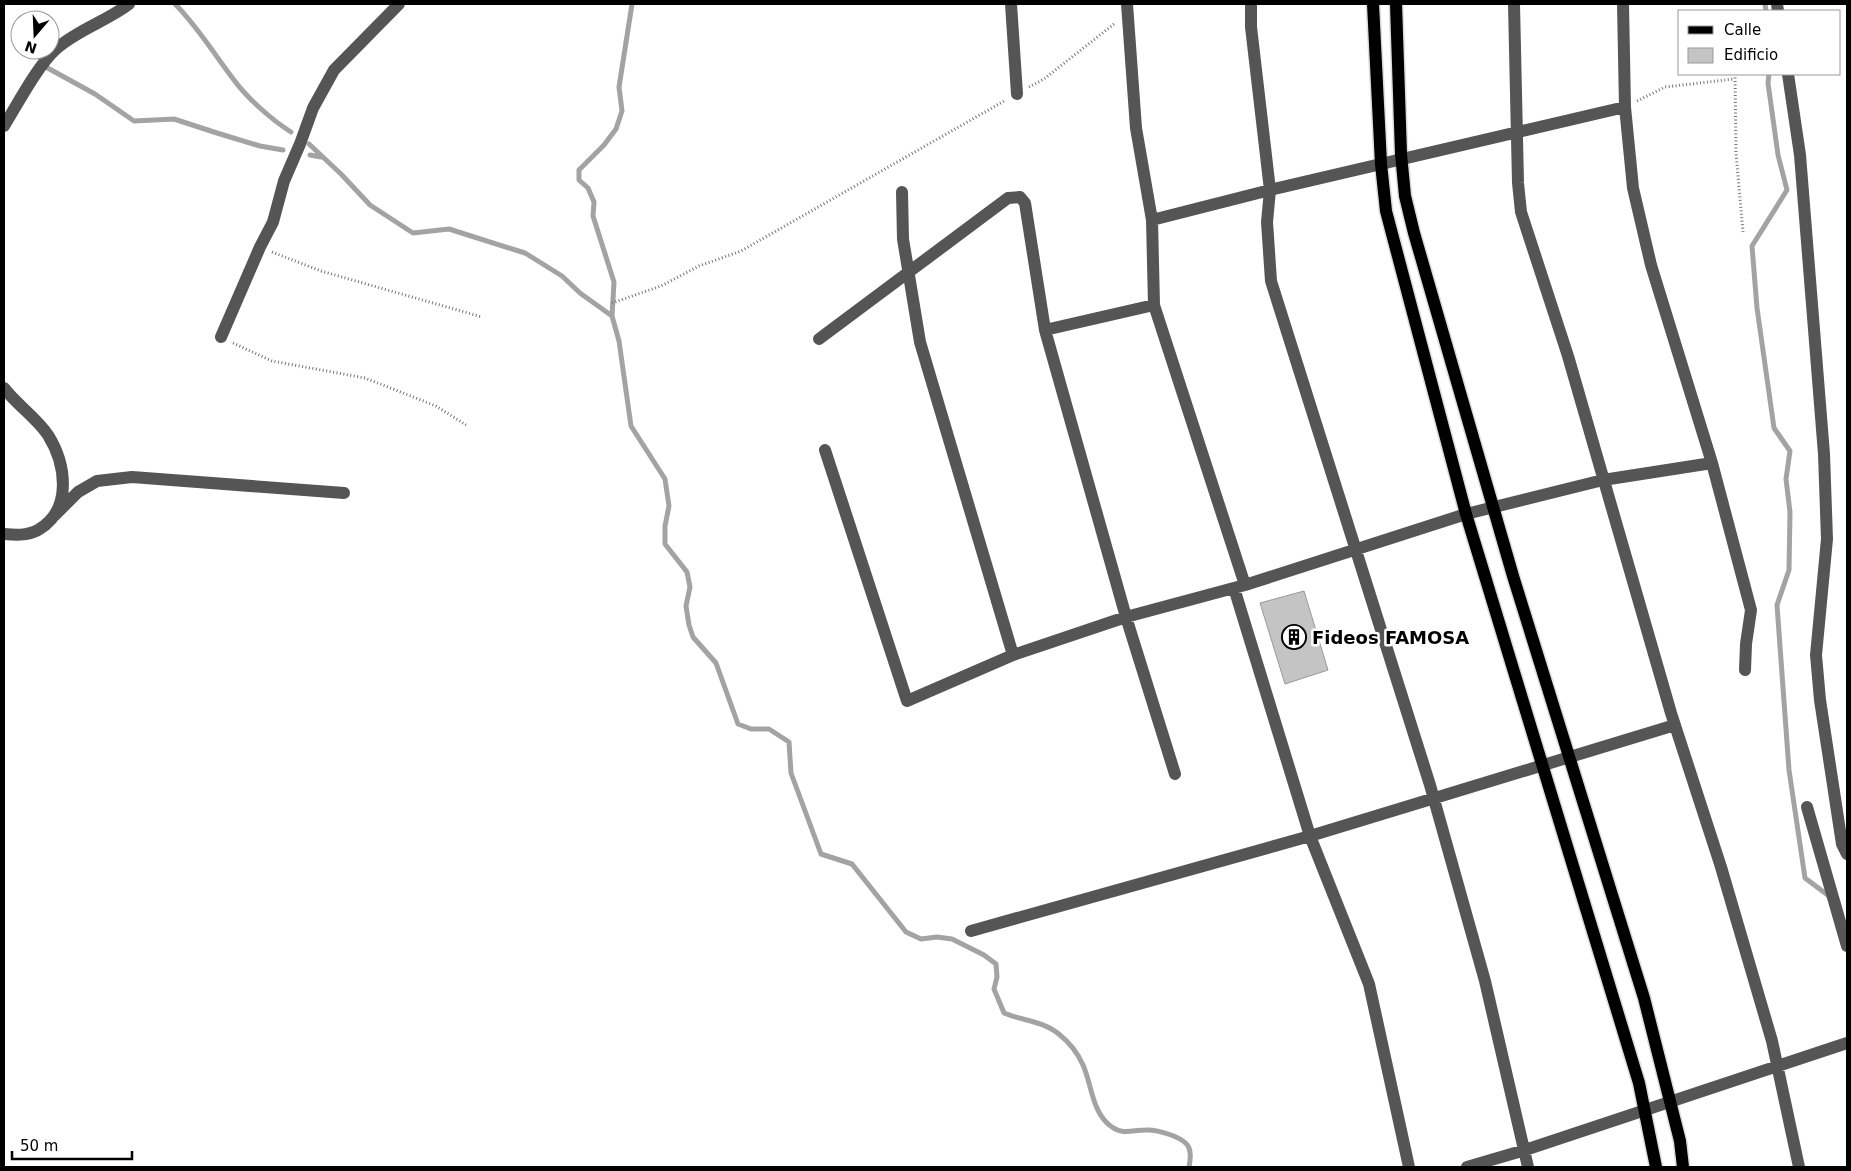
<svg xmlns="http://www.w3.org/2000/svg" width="1851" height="1171" font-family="'DejaVu Sans',sans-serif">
<rect width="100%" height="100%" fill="#fff"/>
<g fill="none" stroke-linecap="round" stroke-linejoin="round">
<path stroke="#a3a3a3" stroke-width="5" d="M175,4c23,23 39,50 59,76 13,18 38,40 57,52
M632,4l-13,83 3,24 -6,18 -12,16 -25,25v10l9,8 6,14 -1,14 21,66 -2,34 7,25 12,85 34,53 4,27 -4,20v18l22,28 3,15 -4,19 3,19 4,12 23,26 22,61 13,5h18l20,13 2,31 30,81 31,10 54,68 15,7 16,-2 15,2 32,16 12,9 1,13 -3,12 10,24c19,8 40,8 56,22 10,8 18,19 23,30 9,20 9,49 29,62 11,8 21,3 33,3 11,-1 40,7 44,18 2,5 1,14 0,19
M1765,4l1,7
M44,66l51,28 39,27 40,-2 43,14 43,13 23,4
M1769,74l-1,9 10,72 9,35 -35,56 5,62 17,120 16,23 -4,28 4,33 -1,58 -12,35 12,165 16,108 24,18
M309,144l32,30 29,31 43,28 36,-4 76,24 37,23 18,17 32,23
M310,155l11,2"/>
</g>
<path fill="#c4c4c4" stroke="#999" d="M1304,591l24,79 -43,14 -25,-81z"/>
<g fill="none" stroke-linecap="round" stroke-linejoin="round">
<defs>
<path id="major" d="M1373,4l8,160 5,47 80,303 173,569 17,84
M1396,4l5,150 4,42 9,37 99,343 131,422 36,143 3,26"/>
</defs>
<use href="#major" stroke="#dbdbdb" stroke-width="15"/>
<path stroke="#777" stroke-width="3" stroke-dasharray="1 2.5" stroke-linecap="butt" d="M1735,74l1,79 7,79
M1029,87l15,-8 70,-55
M1637,101l28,-14 69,-8
M272,252l49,19 161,46
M612,303l49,-17 38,-20 42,-15 265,-151
M233,343l39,18 93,17 71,28 30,19"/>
<path stroke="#555" stroke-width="12" d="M1011,4l6,90
M1127,4l9,124 16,92 2,85 91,280
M1251,4v23l19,163 -3,32 4,59 159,504 55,196 43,186
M1514,4l4,179 3,29 47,144 103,357 50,154 51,174 27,126
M1623,4l2,103 8,81 18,77 61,198 39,147 -5,34 -1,26
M1777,4l1,7
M1788,74l12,81 24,299 3,85 -11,116 4,45 22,144 5,10
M4,126c13,-21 34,-61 52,-77 21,-19 51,-28 73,-45
M902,192l1,47 17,103 93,313
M1152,220l118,-30 355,-83
M1154,305l-109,25 81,287 49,157
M221,337l39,-90 13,-25 11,-41 16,-37 13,-36 21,-38 65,-66
M819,339l189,-141 12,-1 5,6 20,127
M4,388c13,17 32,29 44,47 18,29 25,75 -10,95 -11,6 -23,5 -34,4
M825,450l82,251 106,-46 113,-38 119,-32 221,-71 137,-34 109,-17
M54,516l24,-24 19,-11 35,-4 212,16
M1234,588l76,248 59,148 40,183
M1807,807l40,139
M971,931l339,-95 365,-111
M1467,1167l58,-17 322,-107"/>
<use href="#major" stroke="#000" stroke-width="12"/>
</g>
<defs>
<symbol id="building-ring" viewBox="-11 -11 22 22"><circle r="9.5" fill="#fff" stroke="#000" stroke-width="1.5"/><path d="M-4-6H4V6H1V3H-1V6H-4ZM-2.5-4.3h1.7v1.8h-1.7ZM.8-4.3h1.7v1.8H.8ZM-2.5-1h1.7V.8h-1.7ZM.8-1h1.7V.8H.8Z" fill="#000"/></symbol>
</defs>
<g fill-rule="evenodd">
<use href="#building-ring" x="1280" y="623" width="28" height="28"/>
</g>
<g text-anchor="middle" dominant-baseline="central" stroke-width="5" stroke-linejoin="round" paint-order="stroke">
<g font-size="18" font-weight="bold" fill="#000" stroke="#fff" text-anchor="start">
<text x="1312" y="637">Fideos FAMOSA</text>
</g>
</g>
<rect width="1851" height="1171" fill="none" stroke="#000000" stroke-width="10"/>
<rect x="1678" y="10" width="162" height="65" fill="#ffffff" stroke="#999999"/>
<rect x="1688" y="26" width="25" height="8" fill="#000000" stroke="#999999"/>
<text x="1724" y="35" font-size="15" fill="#000000">Calle</text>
<rect x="1688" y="48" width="25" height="15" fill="#c4c4c4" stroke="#999999"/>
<text x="1724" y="60" font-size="15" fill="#000000">Edificio</text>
<g transform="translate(35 35) rotate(199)"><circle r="24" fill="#ffffff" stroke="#999999"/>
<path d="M0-4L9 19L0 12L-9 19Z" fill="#000000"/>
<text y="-8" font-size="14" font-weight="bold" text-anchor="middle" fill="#000000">N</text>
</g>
<path d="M12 1151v8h120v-8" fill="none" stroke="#000000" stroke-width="2.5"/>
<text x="20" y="1151" font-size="15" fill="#000000" stroke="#ffffff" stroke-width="4" paint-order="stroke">50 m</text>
</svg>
